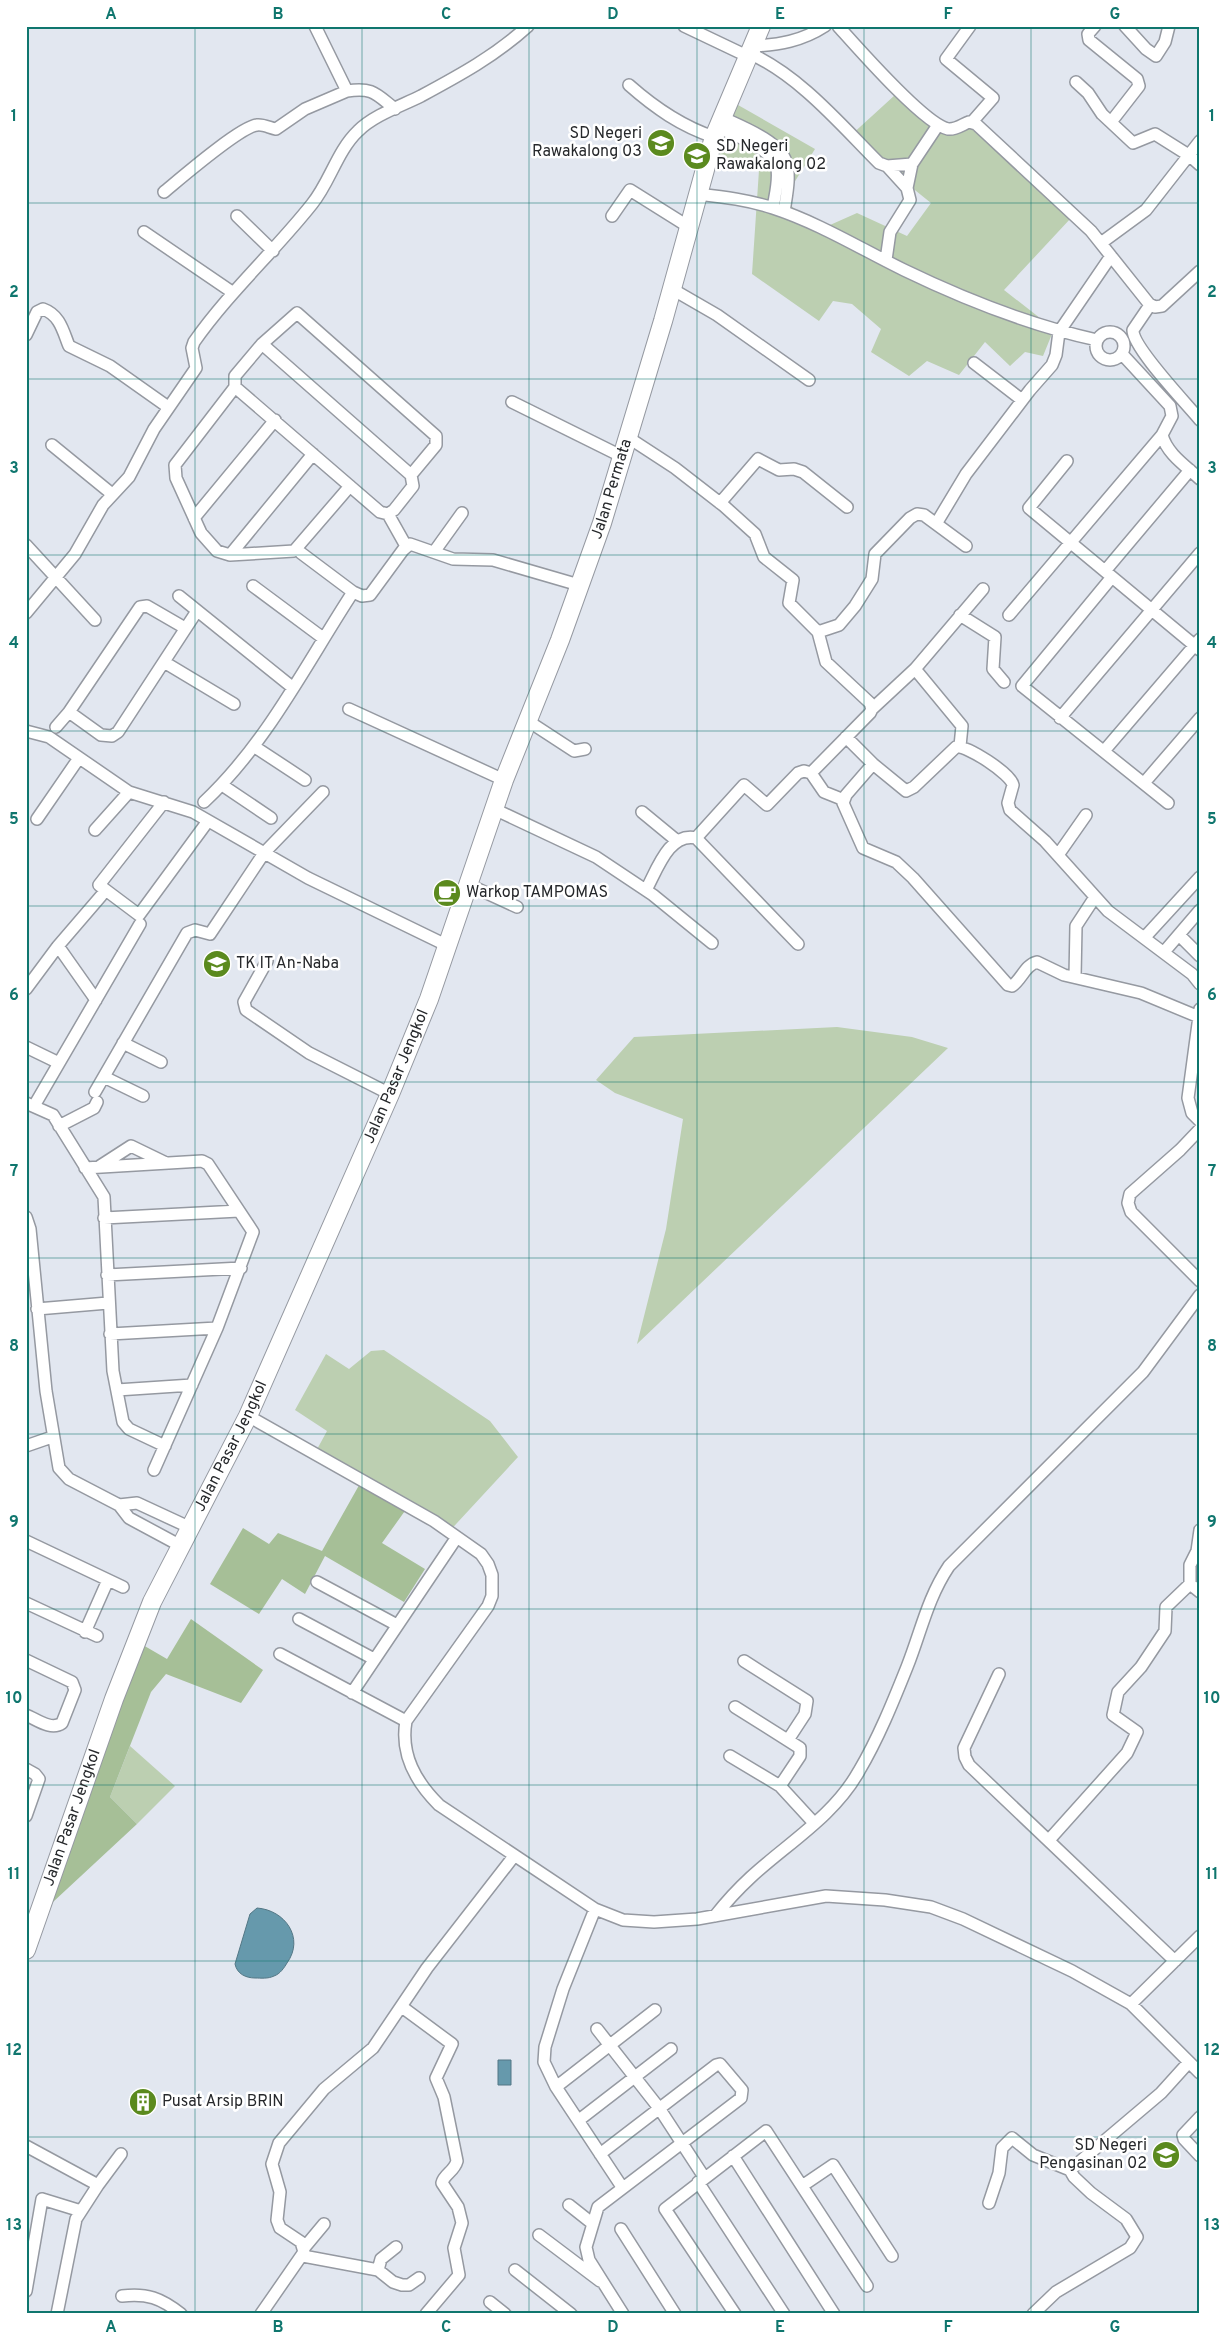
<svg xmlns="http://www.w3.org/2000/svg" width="1226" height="2340" font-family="Overpass,sans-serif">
<rect width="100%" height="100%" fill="#e2e7f0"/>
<path fill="#bccfb1" d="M895,95l41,35 31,-13 104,101 -67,72 50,39 -11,27 -18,-4 -15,14 -25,-24 -26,33 -32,-14 -18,15 -38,-24 10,-23 -29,-25 -19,-3 -14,20 -67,-47 7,-104 -49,-10 21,-59 84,48 -31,50 16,15 30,11 27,-12 50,23 24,-33 -82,-66z
M837,1027l75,10 36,11 -311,296 29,-115 17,-110 -68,-26 -19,-13 38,-43z
M384,1350l106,71 28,36 -73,79 -38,-28 -92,-55 12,-22 -32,-21 31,-56 23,15 22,-18z
M130,1746l45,40 -38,38 -27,-27z"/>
<path fill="#a6bf97" d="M362,1480l45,28 -25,35 43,26 -21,33 -79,-46 -20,38 -23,-15 -23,35 -49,-30 33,-56 26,16 9,-11 44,18z
M191,1619l72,51 -22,33 -75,-29 -15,18 -41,105 27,27 -98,91 97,-274 31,18z"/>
<path fill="#6699ac" stroke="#537785" d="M257,1908c28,2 48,30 30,55 -3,5 -7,11 -13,13 -6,3 -13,2 -19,2 -9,0 -18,-4 -20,-14l15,-50z
M498,2060h13v25h-13z"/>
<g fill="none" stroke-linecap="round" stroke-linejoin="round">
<defs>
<path id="street" d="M315,26l32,65c26,-4 29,3 48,18
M684,26l63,30
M838,26c19,21 86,98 110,103 8,1 15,-5 21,-7l7,2 115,107 59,74 -17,25c-1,17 54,74 67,90
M970,26l-24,33 47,39 -21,24
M1095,26l-7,8 1,6 48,39 2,7 -28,36
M1125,26l21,23 10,7 9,-14 4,-16
M752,46c27,-1 50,-5 73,-20
M749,53c51,23 91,71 130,110l8,3 25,-2 26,-39
M1076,82l12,11 14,21 31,29 22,-9 35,22 10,9
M629,85c26,23 52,41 85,52
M721,117c19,9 59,24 65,45 5,15 0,35 -2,50
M717,127c17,8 57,22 60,42 2,12 -2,26 -4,39
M907,188l5,-24
M164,192c17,-14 76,-65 93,-67 6,-1 13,3 19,4l29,-20 42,-18
M698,194c26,3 51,6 75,14 46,15 88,41 131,62 62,30 125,55 193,70
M237,216l36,35
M612,216l18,-26 59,37
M144,232l88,60
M1101,243l45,-33 54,-69
M886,260l4,-28 20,-32 -3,-12 -20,-22
M672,289l45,26 92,65
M1149,304l6,3 7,-1 38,-35
M1096 346a14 14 0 1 1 28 0a14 14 0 1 1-28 0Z
M26,335l11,-23 6,-3c17,6 20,22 26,37l41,20 58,41
M1122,354l48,52 2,10 -10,19c5,19 24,31 38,44
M974,363l48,37
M235,387l145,125 8,2 6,-4 19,-24 -2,-11 -149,-131
M512,402l111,55
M629,438l46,30 49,38 31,28 9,23 29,23 -4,23 29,29 8,30 44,41 2,6 -2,4 -59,60
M52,445l60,49
M1067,461l-38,47 171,142
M350,486l-56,65 -64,4 -13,-4 -16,-18 -25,-55 -1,-13 60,-78v-11l27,-32 35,-31 139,123v9l-25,30
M720,503l38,-44 21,11 15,-1 9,3 44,35
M388,514l18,32
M194,518l81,-98
M936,524l30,-50 64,-84 22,-25 4,-10 3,-23 52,-76
M26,545l69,75
M434,552l28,-39
M301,553l52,39 9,4 8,-1 33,-45 7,-6 43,15 40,1 86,25
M230,555l83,-101
M1105,571l85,-101
M1112,577l-90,109 146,117
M253,586l70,52
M179,596l113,91
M26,613l49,-59 28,-49 26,-28 25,-48 42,-61 -4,-20 2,-6c35,-50 80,-90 118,-138 18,-22 25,-53 46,-73 16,-16 43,-25 63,-35 39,-21 74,-40 107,-70
M960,615l35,22 -2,32 11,13
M1009,615l153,-180
M185,628l-38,-22 -7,1 -71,105 32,23 11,1 6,-4 79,-121
M818,632l21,-7 16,-19 17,-27 3,-25 35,-36 7,-4 7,1 42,31
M164,662l70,42
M915,669l47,57 -2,20
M349,709l155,71
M872,709l43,-40 68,-80
M1060,718l140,-165
M528,721l46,30 11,-2
M56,727l13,-15
M26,731l23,6 80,55 64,20 115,66 138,67
M846,737l27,27 33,27 8,-4 42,-40c11,-2 55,27 57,38l-5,18 2,7 35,31 63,70 84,63 8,10
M255,747l50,33
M1104,751l96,-112
M873,764l-27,31 -3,8 20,45 33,14 17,16 95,107 4,1c10,-7 13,-21 25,-24l27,13 77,18 58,24
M1144,783l56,-65
M222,785l49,33
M164,802l-65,83 40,30 69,-94
M204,802c63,-59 102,-138 149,-210
M494,809l102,48 57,38 59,48
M642,812l34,28
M37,819l42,-61
M95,830l34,-38
M696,838l48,-53 23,20 31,-32 6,-2 7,2 13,19 20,8
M1058,855l28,-40
M467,884l50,23
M646,890c11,-20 23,-58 50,-52l102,106
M1179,935l21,21
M1145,937l55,-60
M58,946l38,54
M1164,952l36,-42
M267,961l-23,41 2,8 63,43 81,41
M1075,977l1,-51 19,-29
M26,989l32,-43 43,-50
M1200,1009l-12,89 4,15 8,8
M123,1043l38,19
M26,1047l33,16
M104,1077l39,19
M95,1092l92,-159 8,-3 15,4 54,-81 59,-61
M26,1103l27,12 51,82 9,174 10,51 6,7 36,17
M34,1106l106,-182
M59,1126l35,-18 3,-6
M1200,1129l-20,21 -50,44 -2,9 3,9 69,69
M100,1166l31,-20 33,16
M85,1168l117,-7 6,3 45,68 -36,96 -63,142
M26,1217l4,12 16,162 13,77 10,11 50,26 10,13 52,28
M104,1218l135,-7
M107,1275l134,-7
M37,1309l71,-6
M110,1334l107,-6
M117,1390l75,-5
M248,1416l186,105 47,33 7,10 4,11v21l-4,10 -82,115c-6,34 10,61 33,84l156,104 28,11 31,2 43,-3 129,-23 59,4 46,7 32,12 109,52 59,33 69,69
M26,1446l26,-9
M119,1505l18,-2 54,25
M26,1541l97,46
M317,1582l80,43
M1190,1584l10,8
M26,1603l71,33
M299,1619l75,40
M85,1632l23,-52
M280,1654l126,67
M26,1660l46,22 3,8 -13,33c-11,8 -26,-4 -36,-8
M744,1661l63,40 -2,13 -17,26
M999,1674l-35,74 1,9 4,8 206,196
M352,1693l105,-156
M735,1707l65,41v8l-20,30 34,37
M730,1756l50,30
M26,1769l9,5 4,5 -13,37
M1049,1840l78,-87 10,-21 -24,-17 5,-23 23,-25 24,-36 1,-24 24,-23v-19l7,-14 3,-21
M595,1909l-32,80 -18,58 -1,15 12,25 66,100
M715,1916c11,-14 23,-27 36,-39 37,-34 83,-61 108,-106 19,-32 34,-69 48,-104 14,-35 20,-68 42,-101l194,-194 57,-77
M1131,2004l69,-68
M402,2007l50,37 -16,34 8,19 13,64c-3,11 -13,13 -15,22l16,24 4,16 -8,25 5,27 -33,39
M597,2029l62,79 45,69
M556,2087l99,-77
M1200,2117l-17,18 1,4 16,17
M579,2120l92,-71
M26,2146l72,39
M600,2154l116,-89 4,-1 22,26 -1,8 -143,109 -12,40 3,13 34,54
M733,2156l101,158
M1070,2170l91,-77 28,-31
M698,2182l86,132
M802,2186l31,-21 59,91
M989,2203l10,-30 3,-25 10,-10 21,17 37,15 4,7 17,16 35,26 11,18 -7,11 -74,44 -23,22
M569,2205l24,19
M621,2229l54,85
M539,2235l61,46
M304,2248l20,-24
M303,2256l75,14 15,12 9,3h7l10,-7
M378,2270l3,-11 15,-12
M515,2270l56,44
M26,2291l16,-92 39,12
M122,2296c25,-3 39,2 59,18
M490,2302l15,12
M57,2314l19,-95 22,-34 23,-31
M261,2314l43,-62 -3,-10 -21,-14 -3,-8 3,-28 -8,-28 7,-21 45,-54 49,-41 54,-80 87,-112
M735,2314l-70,-105 101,-78 101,155"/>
<g id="primary">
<path id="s1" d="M26,1950l88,-251 38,-97 96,-186 142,-322 39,-95 75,-219 56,-140 42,-117 61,-202 51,-184 47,-111"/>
</g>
</defs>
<use href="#street" stroke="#9599a1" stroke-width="14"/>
<use href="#primary" stroke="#9599a1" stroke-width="20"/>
<use href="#street" stroke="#fff" stroke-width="11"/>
<use href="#primary" stroke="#fff" stroke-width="18"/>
</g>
<path fill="none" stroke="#0f766e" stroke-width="1" stroke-opacity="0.55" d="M195,26v2288M362,26v2288M529,26v2288M697,26v2288M864,26v2288M1031,26v2288M26,203h1174M26,379h1174M26,555h1174M26,731h1174M26,906h1174M26,1082h1174M26,1258h1174M26,1434h1174M26,1609h1174M26,1785h1174M26,1961h1174M26,2137h1174"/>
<defs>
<symbol id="school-disc" viewBox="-11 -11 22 22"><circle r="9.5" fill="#5b8a1e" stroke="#fff"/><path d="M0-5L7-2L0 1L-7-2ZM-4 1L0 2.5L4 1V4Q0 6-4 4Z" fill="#fff"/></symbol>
<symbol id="cafe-disc" viewBox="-11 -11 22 22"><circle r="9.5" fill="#5b8a1e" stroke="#fff"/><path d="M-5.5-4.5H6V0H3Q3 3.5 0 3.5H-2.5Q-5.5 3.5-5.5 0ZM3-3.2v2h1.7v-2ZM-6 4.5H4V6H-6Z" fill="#fff"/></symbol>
<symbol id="building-disc" viewBox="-11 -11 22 22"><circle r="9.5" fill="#5b8a1e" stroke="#fff"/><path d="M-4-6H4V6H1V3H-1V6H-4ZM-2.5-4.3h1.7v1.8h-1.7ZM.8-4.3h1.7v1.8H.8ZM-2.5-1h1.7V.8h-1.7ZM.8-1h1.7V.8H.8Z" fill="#fff"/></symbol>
</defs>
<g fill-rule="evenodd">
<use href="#school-disc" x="645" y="127" width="32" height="32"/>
<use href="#school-disc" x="681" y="140" width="32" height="32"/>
<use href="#cafe-disc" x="431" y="877" width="32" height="32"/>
<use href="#school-disc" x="201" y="948" width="32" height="32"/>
<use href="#building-disc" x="127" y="2086" width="32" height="32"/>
<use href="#school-disc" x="1150" y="2139" width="32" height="32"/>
</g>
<g text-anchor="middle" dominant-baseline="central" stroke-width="5" stroke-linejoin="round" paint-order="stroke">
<g font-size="16" fill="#26282b" stroke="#fff" text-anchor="start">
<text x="642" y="134" text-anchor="end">SD Negeri<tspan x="642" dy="18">Rawakalong 03</tspan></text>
<text x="716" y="147">SD Negeri<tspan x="716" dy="18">Rawakalong 02</tspan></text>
<text x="466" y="893">Warkop TAMPOMAS</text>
<text x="236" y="964">TK IT An-Naba</text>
<text x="162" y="2102">Pusat Arsip BRIN</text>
<text x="1147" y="2146" text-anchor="end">SD Negeri<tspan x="1147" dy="18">Pengasinan 02</tspan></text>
</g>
<g font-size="16" fill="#26282b" stroke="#fff">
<text stroke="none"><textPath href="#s1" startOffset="1576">Jalan Permata</textPath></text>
<text stroke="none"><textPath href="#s1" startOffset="950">Jalan Pasar Jengkol</textPath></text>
<text stroke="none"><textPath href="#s1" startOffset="545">Jalan Pasar Jengkol</textPath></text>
<text stroke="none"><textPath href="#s1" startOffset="140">Jalan Pasar Jengkol</textPath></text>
</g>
</g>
<rect width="1226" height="2340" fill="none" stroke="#ffffff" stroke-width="55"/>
<rect x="28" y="28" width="1170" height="2284" fill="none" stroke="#0f766e" stroke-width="2"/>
<g font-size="16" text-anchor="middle" font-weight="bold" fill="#0f766e">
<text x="111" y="19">A</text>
<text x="278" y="19">B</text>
<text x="446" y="19">C</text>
<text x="613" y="19">D</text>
<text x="780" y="19">E</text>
<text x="948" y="19">F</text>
<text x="1115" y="19">G</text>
<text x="14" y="121">1</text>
<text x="1212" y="121">1</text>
<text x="14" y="297">2</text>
<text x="1212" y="297">2</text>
<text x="14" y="473">3</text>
<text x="1212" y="473">3</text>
<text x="14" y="648">4</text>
<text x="1212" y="648">4</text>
<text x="14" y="824">5</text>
<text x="1212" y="824">5</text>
<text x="14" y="1000">6</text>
<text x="1212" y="1000">6</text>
<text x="14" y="1176">7</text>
<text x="1212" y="1176">7</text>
<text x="14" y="1351">8</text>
<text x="1212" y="1351">8</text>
<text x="14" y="1527">9</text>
<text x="1212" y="1527">9</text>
<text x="14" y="1703">10</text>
<text x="1212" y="1703">10</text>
<text x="14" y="1879">11</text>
<text x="1212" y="1879">11</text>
<text x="14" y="2055">12</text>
<text x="1212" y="2055">12</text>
<text x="14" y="2230">13</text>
<text x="1212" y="2230">13</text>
<text x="111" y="2332">A</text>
<text x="278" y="2332">B</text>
<text x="446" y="2332">C</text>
<text x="613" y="2332">D</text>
<text x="780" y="2332">E</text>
<text x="948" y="2332">F</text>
<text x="1115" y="2332">G</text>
</g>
</svg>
